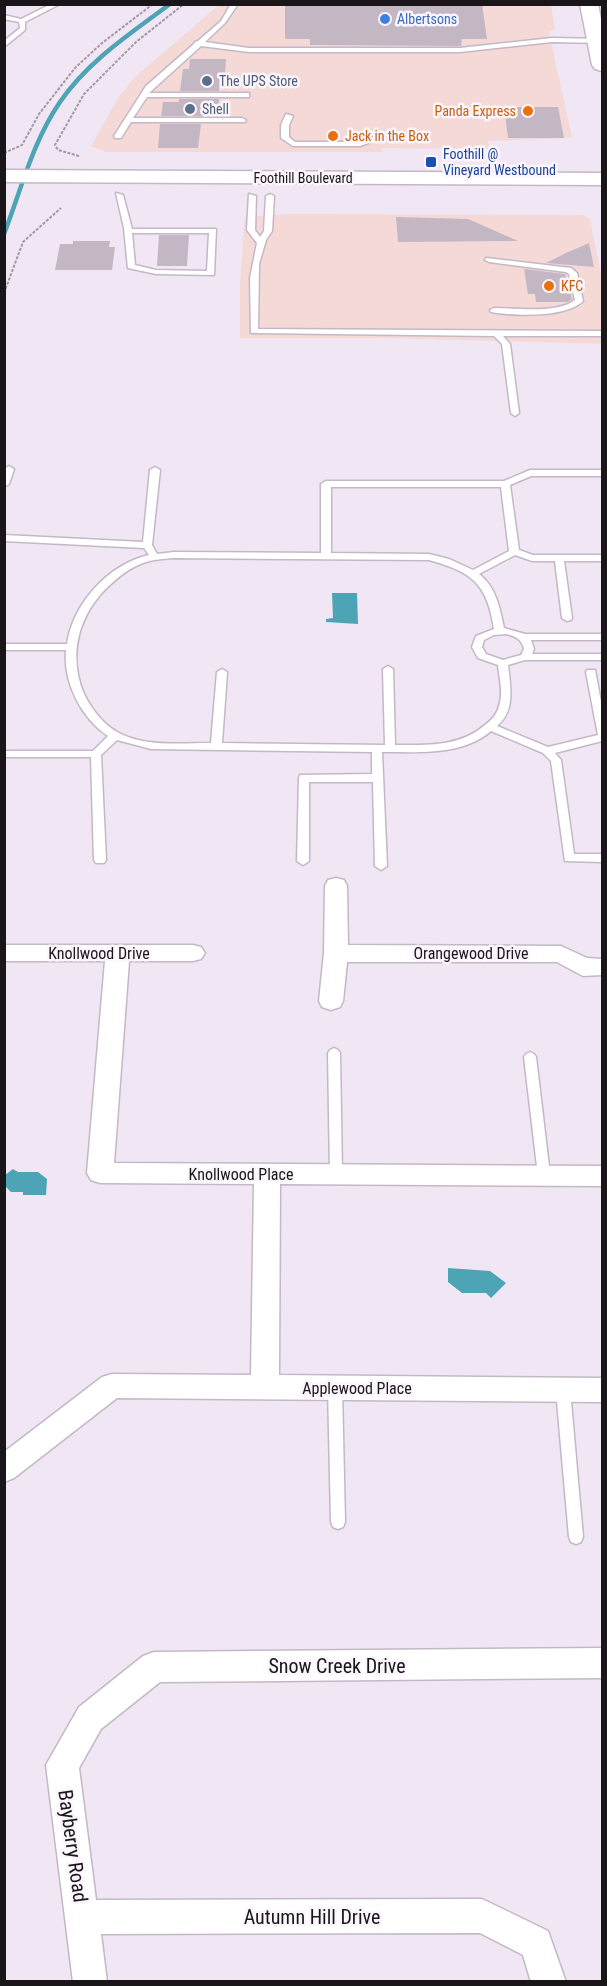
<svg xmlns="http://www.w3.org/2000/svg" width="607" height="1986" font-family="'Roboto Condensed',sans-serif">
<rect width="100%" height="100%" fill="#f1e6f4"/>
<path fill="#f4d9d7" d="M220,4l331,1 4,24 -6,3 23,106 -84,3 1,8 -107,-1v4h-276l-15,-6 27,-48 17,-21z
M286,214l297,1 7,4 12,61v64l-212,-6h-150v-55l5,-66z"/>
<path fill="#4ca4b5" d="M332,593h25l1,31 -32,-2v-3l7,-1z
M13,1169l5,3h20l9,7 -1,16h-23v-3h-12l-6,-6v-11z
M448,1268l42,3 16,12 -15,15 -5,-5h-24l-14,-11z"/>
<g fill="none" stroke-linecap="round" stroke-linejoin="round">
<path stroke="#4ca4b5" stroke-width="4.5" d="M4,234c17,-44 29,-93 56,-132 28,-41 71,-69 110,-98"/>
</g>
<path fill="#c3b7c4" d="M285,4h197l5,35h-25l-1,7 -151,-1v-6h-25z
M190,59h36l-2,28h-5v4h-39l3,-22h6z
M179,99h40l-1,17h-57l2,-14h16z
M504,107h54l6,31h-56z
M160,124h41l-3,24h-40z
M396,217l72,2 50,22 -120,1z
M159,235h30l-2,31h-30z
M73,241h37l-1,6h6l-3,23h-57l5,-26h13z
M589,243l5,24 -48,-4 20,-10z
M524,269l41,5 7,25 -4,3h-32l-1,-8h-7z"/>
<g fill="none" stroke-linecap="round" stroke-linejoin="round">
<defs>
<path id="lane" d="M51,4h9l-35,18v8l-21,17v-6l16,-13 -1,-6 -15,-3v-4l17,4z
M231,4h7l-13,19 -20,19 44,6h211l92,-10 50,1v4l-50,-1 -92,10h-211l-48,-6 -52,47h100v4h-102l-14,21h109l4,2 -1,2h-114l-10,16h-6l-1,-2 32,-50 48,-42 1,-2 3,-1 23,-20z
M286,114l7,2 -4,9v12l6,5h64l24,-8 4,2 -27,10h-67l-12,-8v-13z
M116,193l7,2 9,34h84l-2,46 -58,-1 -28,-6 -4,-40zM132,233h77l-2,38 -51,-1 -21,-5z
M249,194l7,2 -1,34 5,7 4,-6 2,-35 4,-2 4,2 -2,35 -6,9 -7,24 -1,65 344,2v5h-99l7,8 9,69 -4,3 -4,-3 -9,-69 -8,-8 -243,-3 -1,-55 7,-35 -10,-13z
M486,258l85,10 6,5 6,28c-17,17 -69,15 -92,11l-1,-2 4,-2c22,0 63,6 81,-8l-6,-26 -3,-2 -77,-10 -4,-2z
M9,466l5,3 -5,15 -5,3v-18z
M155,467l5,3 -8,75 5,9 17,-2 147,1v-69l5,-3h178l26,-11h72v6h-71l-21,9 9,65 14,5h69v6h-38l8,57 -1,2 -4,1 -5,-3 -7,-57h-23l-17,-6 -36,19c17,13 21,34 25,54l21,6h77v6h-71l3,9 -2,5h70v6h-77l-17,5c2,21 8,45 -11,61l51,21 50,-12 -12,-63 1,-2h8l7,37v34l-47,12 6,7 13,94h28v8l-37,-1 -14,-100 -8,-8 -52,-22c-29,25 -73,21 -109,21l5,114 -6,4 -6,-4 -2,-84h-64v79l-6,4 -6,-4 2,-83 1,-3 72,-1v-22l-221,-3 -34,-9 -16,15 5,105 -2,3h-8l-2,-3 -3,-103h-87v-6h89l15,-15c-27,-18 -45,-54 -42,-86h-62v-6h63c6,-41 42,-80 82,-89l-5,-7 -140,-7v-6l139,7 7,-72zM331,487h170l8,64 -36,19 -24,-11 -20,-5 -98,-1zM174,558l255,2c43,12 58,23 65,69l-18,7 -4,11 6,11 20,7c1,11 5,26 2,37 -2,11 -7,17 -15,23 -25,22 -58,20 -90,20l-2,-76 -5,-3 -5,3 2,76 -163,-2 5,-71 -5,-3 -5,3 -6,71c-30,0 -63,4 -90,-9 -17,-8 -29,-24 -37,-40 -17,-40 -5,-82 28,-111 9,-8 19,-16 31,-20 10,-4 21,-4 31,-5zM506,634c9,2 16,5 18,15l-3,6 -18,5 -17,-6 -4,-7 2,-7 10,-5z
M334,1048l4,2 2,3 2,121 -1,4 -5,1 -5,-1 -1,-4 -2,-121 2,-3z
M530,1052l4,2 2,3 14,118 -1,4 -5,1 -5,-1 -1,-4 -14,-118 2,-3z
M335,1382l5,2 2,4 3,134 -2,5 -5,2 -5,-2 -2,-5 -3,-134 2,-4z
M563,1384l5,2 2,4 13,147 -2,5 -5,2 -5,-2 -2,-5 -13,-147 2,-4z"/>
<path id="street" d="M336,878l8,2 3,6 1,59 213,1 26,12 15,1v16l-19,1 -26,-14h-210l-4,39 -3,6 -9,3 -9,-3 -3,-6 5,-48 1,-67 3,-6z
M4,945h189l8,2 4,6 -4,6 -8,2h-64l-15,202 488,3v20l-322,-2 -1,191 323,3v24l-485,-4 -103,80 -10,4v-30l98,-75 10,-3 139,1 3,-191 -154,-1 -9,-3 -4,-7 18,-212h-101z
M602,1648v30l-442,4 -59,47 -22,39 17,132 386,-1 66,32 18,51h-35l-8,-27 -43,-22 -379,1 6,48h-34l-27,-217 33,-58 64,-51 11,-4z"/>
<path id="secondary" d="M580,4h18l4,20v47l-7,-2 -3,-4z"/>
<path id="primary" d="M4,170l598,3v12l-598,-3z"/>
</defs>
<use href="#lane" stroke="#c4b8c6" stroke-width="3"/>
<use href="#street" stroke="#c4b8c6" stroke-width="3"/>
<use href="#secondary" stroke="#c4b8c6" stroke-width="3"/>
<use href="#primary" stroke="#c4b8c6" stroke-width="3"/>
<path stroke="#a299a3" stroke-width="2" stroke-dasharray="3 1.5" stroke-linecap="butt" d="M4,153l18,-8 17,-31 36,-46 27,-25 51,-39
M79,156l-21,-6 -3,-5 29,-51 52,-52 48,-38
M4,293l19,-51 38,-34"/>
<use href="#lane" fill="#fff" fill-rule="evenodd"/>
<use href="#street" fill="#fff" fill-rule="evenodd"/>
<use href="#secondary" fill="#fff" fill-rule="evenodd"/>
<use href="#primary" fill="#fff" fill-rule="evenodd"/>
</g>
<circle fill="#3f7fe0" stroke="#fcf5fd" stroke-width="2" cx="385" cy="19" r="6"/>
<g fill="#5c6f8a" stroke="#fcf5fd" stroke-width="2">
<circle cx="207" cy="81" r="6"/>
<circle cx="190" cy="109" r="6"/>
</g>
<g fill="#e8710a" stroke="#fcf5fd" stroke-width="2">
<circle cx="528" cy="111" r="6"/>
<circle cx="333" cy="136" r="6"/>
<circle cx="549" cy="286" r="6"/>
</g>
<rect fill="#1a4fb4" stroke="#fcf5fd" stroke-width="2" x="425" y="156" width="12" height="12" rx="3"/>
<g text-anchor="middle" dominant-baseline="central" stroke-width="5" stroke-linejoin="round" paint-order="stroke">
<g font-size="14" fill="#366cbe" stroke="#fcf5fd" text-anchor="start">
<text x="397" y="19">Albertsons</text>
</g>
<g font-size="14" fill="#4e5e75" stroke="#fcf5fd" text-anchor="start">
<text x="219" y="81">The UPS Store</text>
<text x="202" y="109">Shell</text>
</g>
<g font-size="14" fill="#c56008" stroke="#fcf5fd" text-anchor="start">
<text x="516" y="111" text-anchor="end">Panda Express</text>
<text x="345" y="136">Jack in the Box</text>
<text x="561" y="286">KFC</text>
</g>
<g font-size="14" fill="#164399" stroke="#fcf5fd" text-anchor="start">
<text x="443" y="154">Foothill @<tspan x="443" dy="16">Vineyard Westbound</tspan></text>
</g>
<g font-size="14" fill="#191519" stroke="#fcf5fd">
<text x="303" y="178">Foothill Boulevard</text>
</g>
<g font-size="16" fill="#191519" stroke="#fcf5fd">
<text x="99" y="953">Knollwood Drive</text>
<text x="471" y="953">Orangewood Drive</text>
<text x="241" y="1174">Knollwood Place</text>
<text x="357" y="1388">Applewood Place</text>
</g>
<g font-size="20" fill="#191519" stroke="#fcf5fd">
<text x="337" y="1666">Snow Creek Drive</text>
<text transform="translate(73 1846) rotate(82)">Bayberry Road</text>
<text x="312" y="1917">Autumn Hill Drive</text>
</g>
</g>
<rect width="607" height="1986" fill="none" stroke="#191519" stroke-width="12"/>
</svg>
